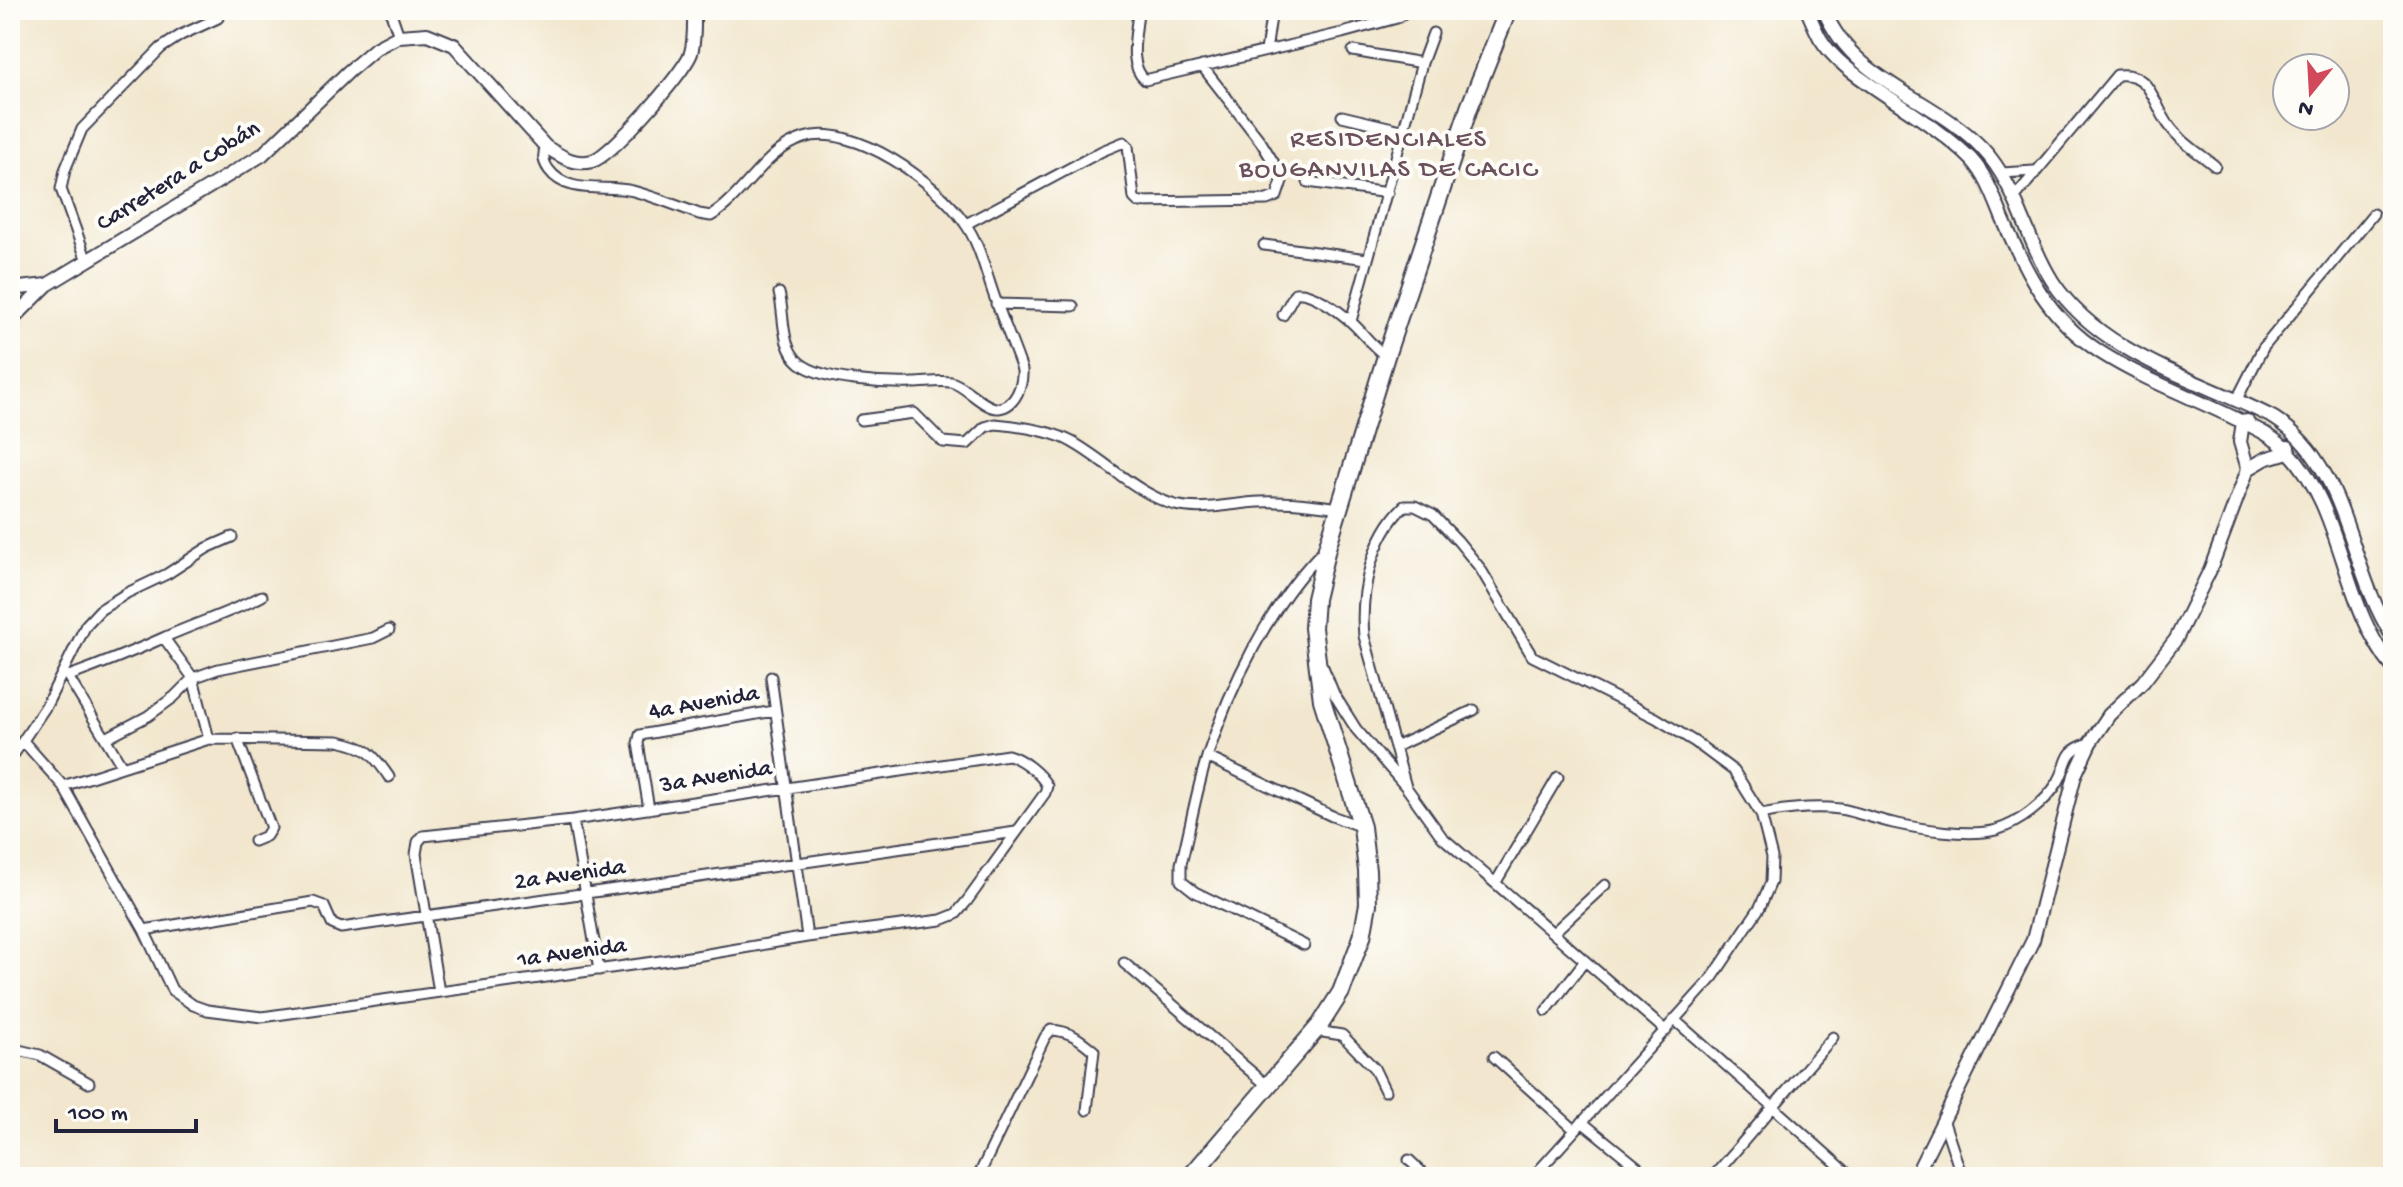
<svg xmlns="http://www.w3.org/2000/svg" width="2403" height="1187" font-family="'Gochi Hand',sans-serif">
<rect width="100%" height="100%" fill="#fdfcf7"/>
<filter id="ink" filterUnits="userSpaceOnUse"><feTurbulence type="fractalNoise" baseFrequency=".0125" numOctaves="2"/><feDisplacementMap in="SourceGraphic" scale="16" xChannelSelector="R" yChannelSelector="G"/><feConvolveMatrix kernelMatrix="1 2 1 2 8 2 1 2 1" color-interpolation-filters="sRGB"/></filter>
<filter id="wash" filterUnits="userSpaceOnUse"><feTurbulence type="fractalNoise" baseFrequency=".006" numOctaves="4" result="noise"/><feDisplacementMap in="SourceGraphic" scale="32" xChannelSelector="R" yChannelSelector="G"/><feGaussianBlur stdDeviation="1.8" result="paint"/><feColorMatrix in="noise" values="0 0 0 0 0 0 0 0 0 0 0 0 0 0 0 0 0 1.4 0 .05"/><feComposite in="paint" operator="in"/></filter>
<g filter="url(#wash)">
<rect width="100%" height="100%" fill="#f2e7ce"/>
</g>
<g filter="url(#ink)">
<g fill="none" stroke-linecap="round" stroke-linejoin="round">
<defs>
<path id="street" d="M390,10l9,26
M1138,10c-1,22 -11,54 7,70l197,-47 55,-15 11,-8
M1266,51l6,-41
M1353,51l69,12
M1342,116l63,15
M546,147c-4,8 -3,15 3,23 19,26 57,14 84,21 23,6 44,15 66,23l12,2c34,-21 52,-65 93,-78 50,-16 133,45 160,84 17,23 22,53 32,79 8,23 18,45 26,69 1,14 -6,36 -23,38 -14,2 -34,-23 -48,-26 -12,-2 -26,1 -37,1 -29,1 -92,-2 -114,-20 -20,-16 -15,-48 -21,-70
M2002,173l32,-2
M1308,182l80,11
M2015,197l102,-122c34,-4 35,26 51,49 12,17 31,29 47,42
M966,224l136,-73 22,-9 4,4 6,52 4,4 129,-2 10,-4 6,-18 -22,-36 -59,-76
M1264,245l103,14
M87,261l-26,-72 4,-19 17,-41 79,-81 20,-13 37,-17
M996,304l77,2
M1283,315l12,-22c15,-3 43,17 55,28 13,11 19,23 36,35
M1351,321l71,-258 11,-30
M2237,399l26,-51 110,-134
M861,420l53,-7 29,29 24,2 18,-17 10,-3c23,2 56,6 77,18 34,19 65,52 103,63 28,7 57,-2 85,-3 27,-1 52,2 79,6
M164,638l29,40 16,61
M1323,667l11,27 22,35 50,58 36,50 224,194
M67,675l55,91
M69,676c33,-12 63,-24 94,-38 33,-15 67,-25 99,-42
M771,677l36,260
M106,738l42,-22 26,-19 19,-19 25,-9 155,-31 16,-8
M237,738l34,90 -5,8 -12,5
M24,742l39,44 81,144 28,60 21,15 14,5 55,7 434,-61 111,-19 134,-17 15,-6 11,-13 78,-108 2,-7c-6,-12 -25,-27 -39,-31l-435,65 -150,16 -5,6 -2,12 23,138
M1395,747l79,-37
M1207,757l125,59 30,11
M10,760l36,-54 40,-81 14,-15 27,-17 40,-19 40,-26 25,-11
M63,786l146,-47 129,2c29,6 34,11 51,36
M1406,787l-42,-151c-4,-43 7,-98 40,-130h11l18,9 25,26 22,27 52,88 124,62 39,24 39,29 27,43 11,43 -1,25 -11,25 -47,70 -180,200
M649,809l-11,-66 2,-8 134,-24
M1761,814c25,-5 52,-8 79,-5 17,3 35,10 53,14 27,6 76,14 103,7 24,-7 49,-27 62,-48 12,-21 4,-31 32,-39
M573,820l26,150
M1496,882l62,-105
M144,930l169,-28 11,4 8,18 9,4 675,-96
M1553,933l52,-48
M1304,945l-109,-53 -14,-11v-17c9,-35 15,-72 26,-107 23,-71 64,-155 117,-207
M1124,963l145,124
M1546,1011l38,-49
M1676,1021l176,156
M1316,1031l26,4 32,33 11,23
M10,1048l30,7 49,28
M1494,1057l81,73
M1943,1119l19,58
M1582,1122l68,55
M1409,1160l18,17
M978,1177l67,-140 6,-7c19,1 29,9 43,21l-7,59
M1713,1177l120,-140"/>
<path id="secondary" d="M1807,10c4,9 8,19 13,28 13,22 37,38 58,52 31,21 66,42 93,69 15,16 23,38 31,58 24,56 46,101 98,135 39,25 84,42 126,62 22,11 44,19 62,37 56,58 53,154 105,217
M1824,10c29,72 108,86 158,138 36,38 43,91 71,134 49,74 146,97 221,136 76,48 73,149 119,219
M10,289l37,-4
M10,322l37,-37 215,-130 86,-83 28,-24 23,-12 28,-2 27,11 92,102c15,9 28,19 46,14 19,-5 92,-88 99,-108 4,-14 3,-28 3,-43
M2247,421l-4,1 -3,20 8,27
M1915,1177l118,-237 42,-165 15,-32 19,-28 34,-33 33,-43 34,-69 38,-101 17,-10 23,-7v-5"/>
<path id="highway" d="M1190,1177l130,-152 21,-33 21,-55 6,-33 -1,-33 -5,-44 -40,-127 -9,-72 2,-29 12,-51 59,-192 83,-248 39,-98"/>
</defs>
<use href="#street" stroke="#414051" stroke-width="13"/>
<use href="#secondary" stroke="#414051" stroke-width="16"/>
<use href="#highway" stroke="#414051" stroke-width="20"/>
<use href="#street" stroke="#fff" stroke-width="9"/>
<use href="#secondary" stroke="#fff" stroke-width="12"/>
<use href="#highway" stroke="#fff" stroke-width="16"/>
</g>
</g>
<g text-anchor="middle" dominant-baseline="central" stroke-width="8" stroke-linejoin="round" paint-order="stroke">
<g font-size="24" fill="#22223b" stroke="#fdfcf7">
<text transform="translate(179 177) rotate(-32)">Carretera a Cobán</text>
<text transform="translate(704 704) rotate(-10)">4a Avenida</text>
<text transform="translate(716 778) rotate(-9)">3a Avenida</text>
<text transform="translate(570 876) rotate(-8)">2a Avenida</text>
<text transform="translate(572 954) rotate(-8)">1a Avenida</text>
</g>
<g font-size="26" letter-spacing="2" fill="#6b505d" stroke="#fdfcf7">
<text x="1389" y="141">RESIDENCIALES<tspan x="1389" dy="30">BOUGANVILAS DE CACIC</tspan></text>
</g>
</g>
<rect width="2403" height="1187" fill="none" stroke="#fdfcf7" stroke-width="40"/>
<g transform="translate(2311 92) rotate(198)"><circle r="38" fill="#fdfcf7" stroke="#a5a5ac" stroke-width="2"/>
<path d="M0-6L14 30L0 20L-14 30Z" fill="#d1495b"/>
<text y="-12" font-size="22" font-weight="bold" text-anchor="middle" fill="#22223b">N</text>
</g>
<path d="M56 1119v12h140v-12" fill="none" stroke="#22223b" stroke-width="4"/>
<text x="68" y="1119" font-size="24" fill="#22223b" stroke="#fdfcf7" stroke-width="6" paint-order="stroke">100 m</text>
</svg>
